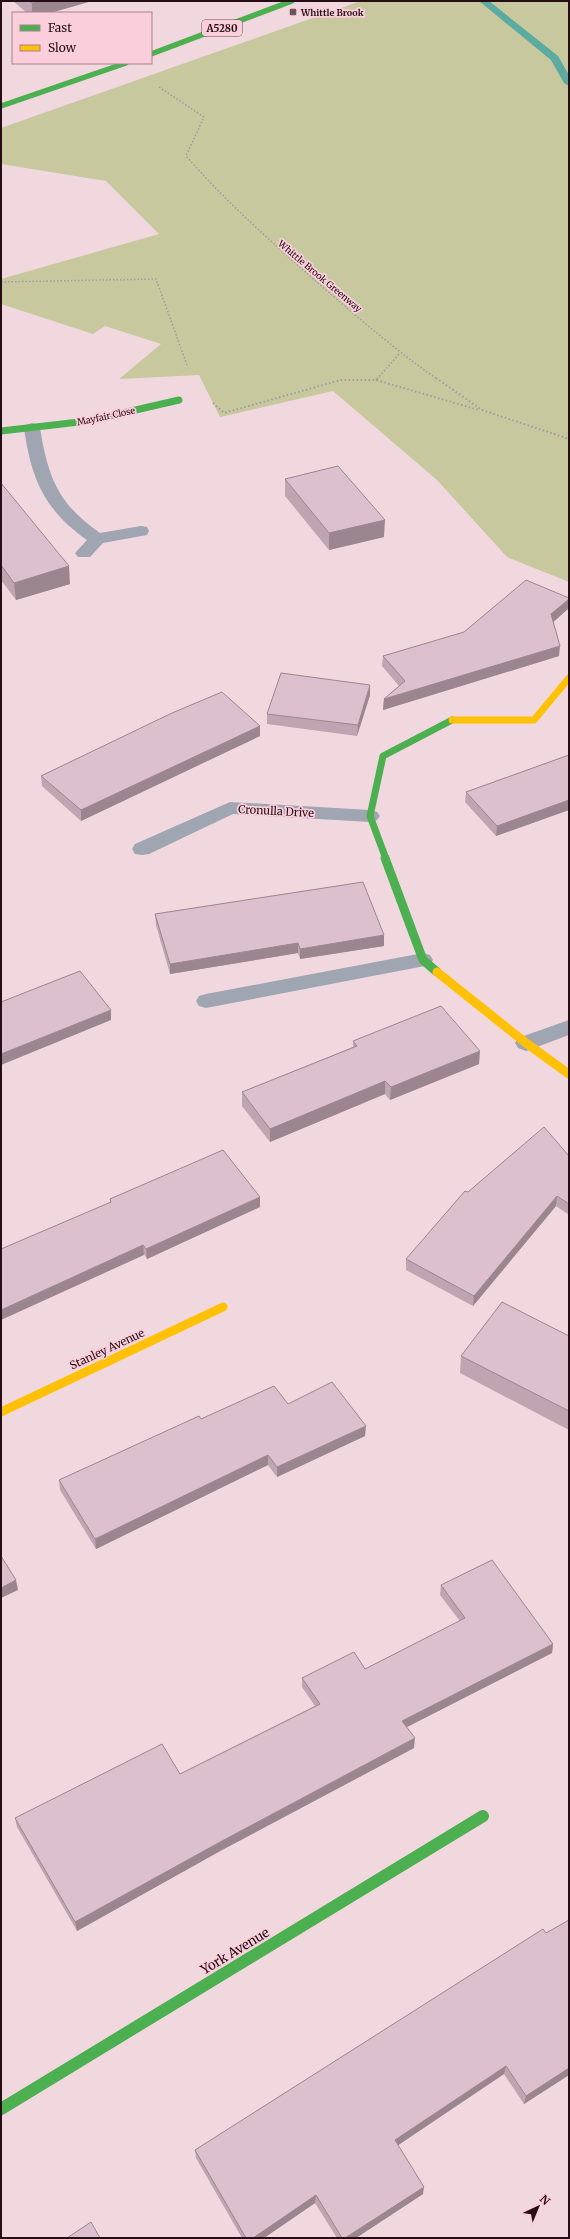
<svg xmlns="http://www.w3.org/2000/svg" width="570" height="2239" font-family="Merriweather,serif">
<rect width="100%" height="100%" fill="#f0d8de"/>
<path fill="#c7c89d" d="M361,1h208v581l-62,-25 -70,-77 -104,-89 -113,26 -21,-42 -80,4 42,-35 -56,-18 -12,8 -92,-30v-25l158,-45 -53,-53 -105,-17v-36z"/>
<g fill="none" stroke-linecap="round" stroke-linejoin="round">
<path fill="#5caaa0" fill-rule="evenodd" d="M479,1h10l69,55 11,19v11l-5,-3 -13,-23z"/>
<path stroke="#9c9ea7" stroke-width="1.5" stroke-dasharray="1.5 2" stroke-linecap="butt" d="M159,87l45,30 -18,39c43,49 91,91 140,134 36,31 72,62 111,89
M1,282l155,-3 31,86
M377,379l23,-26"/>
<path stroke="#9c9ea7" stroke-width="2" stroke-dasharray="1.5 2.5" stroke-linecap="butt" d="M436,378l46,32 87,29
M376,380l2,-2
M213,403l11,10 117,-33h35l103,30"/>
<path fill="#9fa6b2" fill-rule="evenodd" d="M32,423l6,2 2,3c8,49 18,76 60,105l41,-7 6,1 2,4 -2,4 -44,8 -13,14h-12l-3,-4 12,-13c-43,-30 -56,-62 -63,-112l2,-3z
M230,802l140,8 7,2 3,4 -3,4 -7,2 -137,-8 -84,40 -7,1 -7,-1 -3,-5 3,-5z
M423,953l7,2 3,5 -3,5 -224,43 -7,-2 -3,-5 3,-5 7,-2z
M569,1020v15l-43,16 -8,-3 -3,-5 3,-5z"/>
<path stroke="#4caf50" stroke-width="5.5" d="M151,54l141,-53
M1,106l125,-43"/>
<path stroke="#4caf50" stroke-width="7" d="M1,431l87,-10 91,-21
M386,859l-16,-43 13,-60 69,-36"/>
<path stroke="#4caf50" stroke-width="9" d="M385,858l38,102 14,12"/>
<path stroke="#4caf50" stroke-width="12" d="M1,2109l482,-293"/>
<path stroke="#ffc107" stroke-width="7" d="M452,720h82l35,-42"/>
<path stroke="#ffc107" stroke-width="9" d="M437,972l89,71 43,31
M1,1412l222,-105"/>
</g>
<path fill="#bea5b1" d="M13,1h79l-42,12h-23z
M285,479l99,58 -55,13 -44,-54z
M1,483l69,101 -54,16 -15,-20z
M569,608l-16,14 6,34 -176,54 1,-11 15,-13 -17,-20 1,-10z
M370,695l-13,41 -90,-12v-10z
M260,726v10l-179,85 -39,-35 -1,-10z
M569,755v55l-73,26 -31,-34 1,-10z
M155,914l229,32 -84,13 -2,-6 -128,21 -14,-49z
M353,1041l126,23 -89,36 -5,-6 -115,48 -28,-36v-14l111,-45z
M569,1156v59l-13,-9 -83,100 -67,-36v-11l62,-67z
M110,1199l150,8 -113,52 -37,-57z
M569,1336v94l-109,-57 1,-17z
M288,1404l77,32 -88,41 -9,-12 -172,84 -36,-59 -1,-10 142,-61z
M441,1585l112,59 -1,9 -145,74 7,21 -192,102 -145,81 -60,-104 -2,-9 165,-44 135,-68 -13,-19v-9l63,-9 95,-48 -20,-26z
M569,1920v155l-45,29 -20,-30 -106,71 25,49 -67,44h-19l-22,-35 -51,35h-22l-46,-80 -1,-8z"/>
<path fill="#9b8690" d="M39,1h53l-42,12h-18v-10z
M385,520l-1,17 -55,13v-17z
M69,566l1,18 -54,16 -2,-17z
M569,599v9l-19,17 1,-11z
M560,646l-1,10 -176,54 1,-11z
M370,685v10l-13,41 1,-11z
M260,726v10l-179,85v-11z
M569,800v10l-73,26 1,-10z
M384,935v11l-84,13v-10z
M298,943v10l-128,21v-10z
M111,1010v10l-110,45v-11z
M480,1051l-1,13 -89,36 1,-13z
M385,1081v13l-115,48v-13z
M557,1196l-1,10 -83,100 1,-10z
M260,1197v10l-113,52 -1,-10z
M143,1245l1,10 -143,65v-10z
M366,1426l-1,10 -88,41v-10z
M268,1455v10l-172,84 -1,-10z
M16,1580l2,10 -17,8v-10z
M553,1644l-1,9 -151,77 1,-9z
M415,1738l-1,10 -192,102 -145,81 -2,-9 147,-81z
M506,2066l-2,8 -110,74 1,-8z
M569,2068v7l-45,29 2,-8z
M424,2187l-1,7 -67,44h-11z
M316,2195l-1,8 -51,35h-11z"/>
<path fill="#ddc0ce" stroke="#9b8690" d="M29,1h10l-7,2z
M338,466l47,54 -56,13 -44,-54z
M1,483l68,83 -55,17 -13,-18z
M526,580l43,18v1l-18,15 9,32 -176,53 21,-18 -22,-25 81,-24z
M281,673l89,12 -12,40 -91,-11z
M222,692l38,34 -179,84 -40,-34 131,-63z
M569,755v45l-72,26 -31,-34z
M363,882l21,53 -84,14 -2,-6 -128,21 -15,-50z
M80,971l31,39 -110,44v-52z
M441,1006l39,45 -89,36 -6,-6 -115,48 -28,-37 115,-46 -4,-5z
M544,1127l25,29v48l-12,-8 -83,100 -68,-37 59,-68 3,1z
M223,1150l37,47 -114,52 -3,-4 -142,65v-61l110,-47 -1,-3z
M502,1302l67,34v75l-108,-55z
M332,1382l34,44 -89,41 -9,-12 -173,84 -36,-59 140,-64 2,3 73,-33 14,18z
M1,1556l15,24 -15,8z
M492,1560l61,84 -151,77 13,17 -193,103 -147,81 -60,-104 147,-74 18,30 140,-70 -18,-26 52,-26 11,17 100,-51 -24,-33z
M569,1920v148l-43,28 -20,-30 -111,74 29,47 -79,51h-3l-26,-43 -63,43h-7l-51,-88 348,-221 3,4z
M91,2222l9,16h-33z"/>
<rect fill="#6d555c" stroke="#faceda" stroke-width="1.5" x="289" y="8" width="8" height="8" rx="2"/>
<g text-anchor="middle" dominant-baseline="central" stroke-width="3.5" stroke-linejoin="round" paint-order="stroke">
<g font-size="9" font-weight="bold" fill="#270e16" stroke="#faceda" text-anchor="start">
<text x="301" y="12">Whittle Brook</text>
</g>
<g font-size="9" fill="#270e16" stroke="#faceda">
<text transform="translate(320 276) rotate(40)">Whittle Brook Greenway</text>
<text transform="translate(106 416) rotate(-12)">Mayfair Close</text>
</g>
<rect fill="#faceda" stroke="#664851" stroke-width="1" x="202" y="20" width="40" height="16" rx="3"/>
<g font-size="10" font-weight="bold" fill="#270e16">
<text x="222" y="28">A5280</text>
</g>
<g font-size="11" fill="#270e16" stroke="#faceda">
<text transform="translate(276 811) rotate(3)">Cronulla Drive</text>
<text transform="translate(107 1349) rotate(-25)">Stanley Avenue</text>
</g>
<g font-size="13" fill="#270e16" stroke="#faceda">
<text transform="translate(235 1951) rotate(-31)">York Avenue</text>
</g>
</g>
<rect width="570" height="2239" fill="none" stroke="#270e16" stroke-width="4"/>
<rect x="12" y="12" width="140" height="52" fill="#faceda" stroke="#a6818c"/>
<rect x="20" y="25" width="20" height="6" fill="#4caf50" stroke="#a6818c"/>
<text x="48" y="32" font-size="12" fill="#270e16">Fast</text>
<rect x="20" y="45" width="20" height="6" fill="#ffc107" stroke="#a6818c"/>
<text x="48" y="52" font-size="12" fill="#270e16">Slow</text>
<g transform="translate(538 2207) rotate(44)" stroke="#faceda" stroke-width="3" paint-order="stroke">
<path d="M0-3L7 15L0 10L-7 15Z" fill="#270e16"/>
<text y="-6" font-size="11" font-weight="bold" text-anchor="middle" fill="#270e16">N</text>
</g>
</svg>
